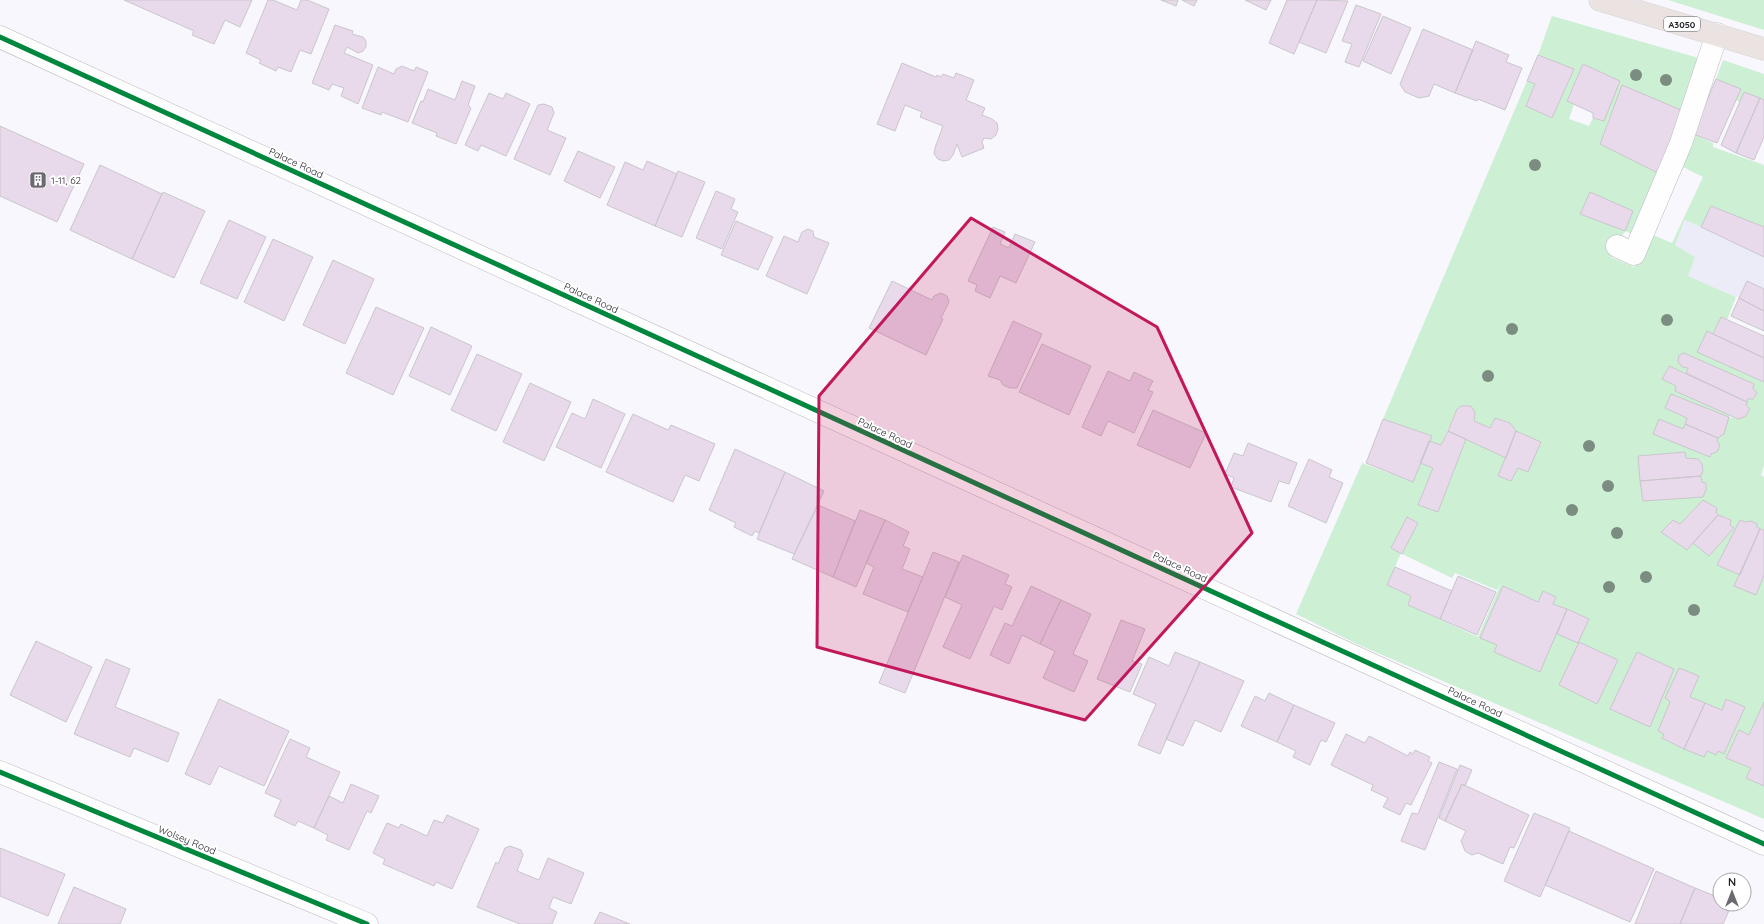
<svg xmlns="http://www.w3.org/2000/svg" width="1764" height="924" font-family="Quicksand,sans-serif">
<rect width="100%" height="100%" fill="#f8f7fd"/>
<path fill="#ecebf8" d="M1686,220l78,37v32l-17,-8 -8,17 -51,-22 7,-19 -20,-12z"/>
<path fill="#cdefd4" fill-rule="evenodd" d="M1668,0h96v30z
M1552,16l150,43 -14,54 -65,-27 -16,37 -7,21 62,31 -25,61 -12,-5 -14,26 23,10 17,-33 21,9 31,-66 -24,-12 14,-31 20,9v4l51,18v62l-53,-21 -8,20 -2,1 -16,-7 -10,25 20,12 -7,19 48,21 -9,23 -6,-3 -8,17 -15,18 66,30v84l-3,9 3,2v53l-7,-3v-3l-17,-4 -23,45 23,10 -6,11 22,8 8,-19v127l-15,33 -10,-5 -13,28 25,10 -5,10 18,8v33l-405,-174 -63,-31 66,-151 51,19 7,-19 13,5 -15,36 20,8 28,-73 40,19 -8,18 13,5 7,-13 10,3 13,-29 -25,-11 -6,-8 -15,-5 -5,10 -16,-7 1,-9 -14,-6 -4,3 -16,36 -12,-4 3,-5 -49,-17 144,-338 8,3 -9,22 26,12 22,-49 -36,-14zM1583,64l37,17 -17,40 -10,-3 -4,8 -20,-7 5,-15 -7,-3zM1590,192l43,19 -8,20 -45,-17zM1684,353l70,31 -1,4 4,5 -4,6h-5l-2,6 4,4 -5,8 -7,2 -9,-2v-2l-54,-24 1,-5 -14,-7 6,-13 18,7 2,-5 -6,-1 -4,-5 1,-7zM1671,394l57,23 -18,40 -57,-23 6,-15 24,10 4,-11 -22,-10zM1684,452l2,6 12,1 4,5v18l4,1v7l-5,7 -58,4 -5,-45zM1703,500l13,8v4l5,5h5l5,3 -1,5 4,3 -25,28 -16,-13 -6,7 -26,-18 12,-12 7,4zM1407,517l11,6 -16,31 50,24 3,-5 42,17 4,-7 -23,54 -70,-32 3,-9 -24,-11 14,-32 -10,-5z
M1723,60l41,14v26l-20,-8 -4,10 -4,-2 5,-11 -25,-10z"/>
<path fill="#e8daeb" stroke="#c9c6cc" d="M124,0h128l-12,27 -15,-7 -11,24 -22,-9 2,-4z
M268,0h5l24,10 4,-10h6l22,9 -18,45 -11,-4 -9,22 -13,-5 -2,4 -17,-8 2,-3 -15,-7z
M1161,0h17l-2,6z
M1182,0h15l-3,6z
M1245,0h26l-5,10z
M1287,0h30l-23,54 -25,-11z
M1317,0l31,1 -22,52 -27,-11z
M1356,5l25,9 -22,53 -14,-5 7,-18 -10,-3z
M1383,16l28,12 -20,46 -28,-13z
M335,25l18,6 -1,3 11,3 3,4v6l-3,4 -5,2 -11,-6 -3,6 29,12 -15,39 -17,-8 3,-8 -12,-4 -3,6 -17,-7z
M1423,29l50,21 -18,43 -21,-9 -5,12 -10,2 -14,-6 -5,-8z
M1476,41l33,14 -3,7 16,6 -17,42 -27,-11 -1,2 -22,-8z
M1538,55l36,14 -22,49 -26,-12 9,-22 -8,-3z
M902,63l34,14 1,-2 4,2 2,-3 11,4 2,-5 18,7 -8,20 19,8 -3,7 10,4 5,4 1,6 -2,6 -5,4 -7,-1 -2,4 2,6 -22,9 -5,-13 -4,11 -4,5 -6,1 -5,-2 -4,-5 1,-6 8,-22 -23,-9 2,-5 -17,-7 -10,26 -18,-7z
M1583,64l37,17 -16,40 -11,-3v-5l-26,-12z
M402,66l12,5 2,-4 12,5 -20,50 -26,-10 -1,3 -19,-7 16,-41 16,7 2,-5z
M1716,79l25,10 -24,54 -24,-9z
M462,81l13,5 -7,19 3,3 -15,36 -20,-8 1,-3 -25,-10 9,-22 2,1 5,-13 27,11z
M1622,85l66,28 -26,62 -62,-31z
M1744,92l16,6 -24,55 -15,-8z
M489,93l14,6 3,-6 24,11 -24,52 -25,-11 -3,6 -13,-6z
M1760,98l4,2v37l-10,23 -18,-7z
M544,104l8,3 2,6 -7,17 19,8 -16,37 -36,-16 24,-54z
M0,126l84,38 -27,58 -57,-26z
M578,151l37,16 -15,31 -36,-17z
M647,161l30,13 -22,52 -48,-21 18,-43 18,8z
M100,165l62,29 -30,65 -62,-29z
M678,171l27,11 -23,55 -27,-11z
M716,191l19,8 -4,10 7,3 -16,37 -26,-11z
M163,192l42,19 -31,67 -42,-19z
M1590,192l43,19 -8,20 -45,-17z
M1711,206l53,21v30l-63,-30z
M229,220l37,17 -29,62 -37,-16z
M736,221l37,16 -15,33 -37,-15z
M993,227l12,5 -5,12 9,4 6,-14 20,8 -19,41 -16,-7 -10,22 -15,-7 2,-6 -9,-4z
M808,229l5,2 1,6 15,6 -22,51 -41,-18 18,-40 14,6 4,-10z
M273,239l40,18 -29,64 -40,-19z
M333,260l41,19 -29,65 -42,-19z
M892,281l40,19 2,-4 7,-3 6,3 2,6 -8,16 2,1 -17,36 -57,-27z
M1747,281l17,8v22l-25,-13z
M1739,298l25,13v20l-33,-15z
M376,307l48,21 -31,67 -47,-22z
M1721,317l43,19v22l-51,-24z
M1013,321l29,13 -25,54h-7l-7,-3 -3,-5 -12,-4z
M431,327l41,19 -22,49 -41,-19z
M1707,331l57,27v24l-67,-30z
M1042,344l49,22 -22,49 -50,-23z
M1684,353l70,31 -1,4 4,5 -4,6h-5l-1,3 -61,-29 2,-5 -6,-1 -4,-5 1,-7z
M477,354l45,20 -26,57 -45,-21z
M1669,366l78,36 -1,3 4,4 -5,8 -7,2 -63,-28 1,-5 -14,-7z
M1108,371l22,10 4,-9 19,9 -5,9 5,2 -19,41 -26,-12 -7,15 -19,-9z
M530,383l41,19 -27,59 -41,-19z
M1671,394l58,23 -5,17 -6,4 -33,-14 2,-6 -22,-10z
M593,399l32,15 -24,54 -45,-21 16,-34 13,6z
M1461,406h10l4,6 -1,9 16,7 5,-10 15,5 6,8 -10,27 -58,-27 9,-22z
M1153,410l53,23 -16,35 -53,-23z
M633,414l35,16 3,-5 44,19 -16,37 -14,-6 -12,27 -67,-30z
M1383,419l49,17 -19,46 -47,-19z
M1659,419l24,10 2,-5 33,14 -1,3 3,4 -3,7 -6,2 -1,3 -57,-23z
M1448,431l18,8 -28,73 -20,-7 15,-37 -13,-5 9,-22 12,4z
M1516,431l25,11 -13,30 -10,-4 -7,13 -13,-5z
M1248,443l49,20 -8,21 -10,-3 -8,21 -40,-15 3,-9 -9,-4 9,-21 9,3z
M735,449l50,23 -26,61 -4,-2 -3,5 -18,-9 2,-4 -27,-13z
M1685,452l1,6 12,1 4,5 1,7 -2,5 -61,5 -2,-25z
M1309,459l23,11 -3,7 14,6 -17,40 -38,-17z
M785,472l39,19 -30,63 -37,-15z
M1701,476l1,6 4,1v7l-3,7 -60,4 -3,-20z
M1703,500l14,8 -1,4 2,3 -31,35 -26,-18 12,-12 7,4z
M818,505l37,16 -22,56 -41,-18z
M860,510l25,10 -29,67 -23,-10z
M1718,515l13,5 -1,5 4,3 -25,28 -16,-13z
M1407,517l11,6 -16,31 -11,-6z
M885,520l24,12 -6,14 7,3 -8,20 21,8 -15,35 -45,-18 11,-27 -8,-4z
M1740,520l5,2 6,-1 6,3v3l3,2 -20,46 -23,-10z
M1760,529l4,1v45l-8,20 -22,-9z
M933,552l26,10 -54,131 -26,-10z
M963,555l46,20 -4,9 7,3 -10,23 -8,-4 -24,53 -27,-12 19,-42 -17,-8z
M1395,567l57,24 -12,28 -32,-14 3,-9 -24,-11z
M1458,576l38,16 -19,43 -37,-16z
M1031,586l30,14 -21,44 -18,-9 -13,29 -19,-9 15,-32 7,3z
M1503,586l35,16 5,-11 13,6 -3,7 14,5 -27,63 -46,-20 3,-7 -17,-7z
M1061,600l30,14 -18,40 15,7 -14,31 -31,-14 12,-27 -15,-7z
M1567,609l22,10 -11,24 -21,-9z
M1121,620l24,9 -13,32 10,3 -12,28 -33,-13z
M36,641l56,26 -26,55 -56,-27z
M1579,642l39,18 -21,44 -38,-19z
M1175,652l25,10 -40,92 -22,-9 18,-41 -23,-10 16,-37 20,9z
M1637,652l37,17 -24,58 -40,-18z
M106,659l24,10 -15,38 64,26 -11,29 -34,-14 -4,9 -56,-23z
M1200,662l44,19 -23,51 -26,-12 -12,26 -17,-7z
M1679,668l20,8 -9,21 15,6 -21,46 -22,-11 2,-4 -6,-3 12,-29 -5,-4z
M1269,693l25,12 -17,37 -36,-16 14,-30 10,5z
M219,699l70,32 -25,55 -45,-20 -9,19 -25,-11z
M1726,699l19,8 -21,47 -6,-3 -2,4 -9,-4 -3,6 -20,-8 21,-46 17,7z
M1764,702v84l-18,-8 5,-10 -25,-10 13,-28 10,5z
M1294,705l41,18 -9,19 -5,-2 -11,25 -17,-8 3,-6 -19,-9z
M1346,734l19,9 4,-7 39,20 2,-4 3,2 2,-4 15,7 -2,4 4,2 -21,42 -5,-2 -6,12 -17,-8 5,-9 -17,-8 2,-5 -42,-20z
M290,739l20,9 -4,9 34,15 -26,56 -16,-7 -3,5 -21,-10 7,-16 -16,-7z
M1439,762l18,7 -32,81 -24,-9 11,-28 6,1z
M1460,765l12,5 -7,16 -3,-2 -17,37 -6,-3z
M351,784l28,12 -8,17 -4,-2 -18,39 -23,-10 2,-5 -14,-7 15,-32 14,7z
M1462,784l67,31 -15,33 -4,-1 -7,17 -25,-11 -6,2 -7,-4 -4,-10 5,-10 -21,-10z
M1534,813l36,15 -30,69 -36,-16z
M447,815l32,14 -27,60 -16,-7 -2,4 -51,-22 2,-5 -12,-6 14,-30 12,5 2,-4 26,12 7,-16 9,3z
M1569,831l85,38 -24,53 -85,-37z
M510,846l11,4 2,5 -6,16 22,9 9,-22 36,15 -13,31 -18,-7 -4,11 8,4 -5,12h-32l-43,-17 19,-45 2,2 7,-16z
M0,848l65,26 -17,42 -48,-20z
M1656,871l39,17 -15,36h-45z
M74,887l52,22 -6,15h-62z
M1695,888l25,10v6h12l-9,20h-43z
M600,912l30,12h-36z"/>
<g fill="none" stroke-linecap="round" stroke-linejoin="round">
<defs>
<path id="minor" d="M0,37l1764,807
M1617,246l17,8 47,-111 36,-109
M0,772l367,152"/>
<path id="major" d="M1600,0l164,49"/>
</defs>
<use href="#minor" stroke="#bbbac0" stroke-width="23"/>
<use href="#major" stroke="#d4d3d7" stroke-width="23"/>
<use href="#minor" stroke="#fefeff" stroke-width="22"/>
<use href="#major" stroke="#eae3e2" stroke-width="22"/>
<defs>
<path id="cycleway" d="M0,37l1764,807
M0,772l367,152"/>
</defs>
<use href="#cycleway" stroke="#fff" stroke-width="8"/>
<use href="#cycleway" stroke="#00873e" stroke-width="5"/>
</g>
<g fill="#7b8c81">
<circle cx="1636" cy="75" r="6"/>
<circle cx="1666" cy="80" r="6"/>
<circle cx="1535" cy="165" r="6"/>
<circle cx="1667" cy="320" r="6"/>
<circle cx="1512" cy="329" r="6"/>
<circle cx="1488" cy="376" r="6"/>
<circle cx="1589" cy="446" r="6"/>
<circle cx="1608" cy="486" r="6"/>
<circle cx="1572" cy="510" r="6"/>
<circle cx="1617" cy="533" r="6"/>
<circle cx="1646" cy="577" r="6"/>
<circle cx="1609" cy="587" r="6"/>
<circle cx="1694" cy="610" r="6"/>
</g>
<path fill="#c2185b" fill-opacity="0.2" stroke="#c2185b" stroke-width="3" stroke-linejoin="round" d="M971,218l186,109 95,206 -167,187 -268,-73 2,-251z"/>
<defs>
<symbol id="building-square" viewBox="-11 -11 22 22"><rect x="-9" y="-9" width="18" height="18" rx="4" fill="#6b6a71" stroke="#fff"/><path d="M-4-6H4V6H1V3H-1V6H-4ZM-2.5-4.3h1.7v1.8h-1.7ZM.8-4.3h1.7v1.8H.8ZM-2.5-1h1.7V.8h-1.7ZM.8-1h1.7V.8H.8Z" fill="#fff"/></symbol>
</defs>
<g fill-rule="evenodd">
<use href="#building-square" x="28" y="170" width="20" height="20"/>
</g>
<g text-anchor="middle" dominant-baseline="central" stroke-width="4" stroke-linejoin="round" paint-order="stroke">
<rect fill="#fff" stroke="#626267" stroke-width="1" x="1664" y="17" width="36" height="14" rx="3"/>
<g font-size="9" font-weight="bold" fill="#1f1e26">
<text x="1682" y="24">A3050</text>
</g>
<g font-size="10" fill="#1f1e26" stroke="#fff">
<text transform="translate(296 163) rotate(25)">Palace Road</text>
<text transform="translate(591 298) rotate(25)">Palace Road</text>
<text transform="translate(885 433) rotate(25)">Palace Road</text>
<text transform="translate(1180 567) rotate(25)">Palace Road</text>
<text transform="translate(1475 702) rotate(25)">Palace Road</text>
<text transform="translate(187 840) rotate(22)">Wolsey Road</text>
</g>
<g font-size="10" fill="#1f1e26" stroke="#fff" text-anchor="start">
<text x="51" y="180">1-11, 62</text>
</g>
</g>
<g transform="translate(1732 892)"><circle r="19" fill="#ffffff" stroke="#a5a5a8"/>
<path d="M0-3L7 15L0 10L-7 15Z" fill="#6b6a71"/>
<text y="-6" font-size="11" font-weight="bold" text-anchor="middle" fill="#1f1e26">N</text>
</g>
</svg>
